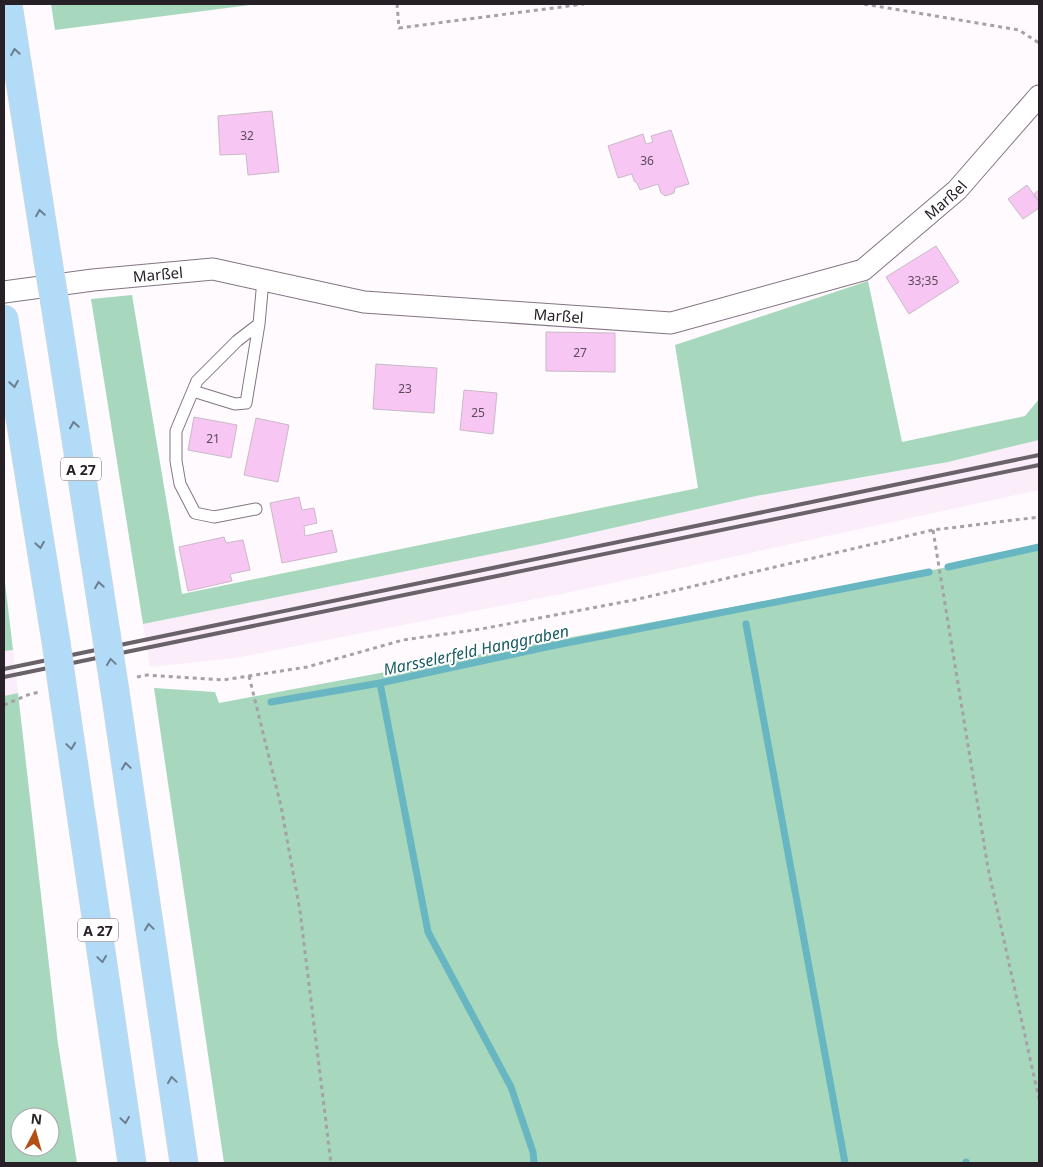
<svg xmlns="http://www.w3.org/2000/svg" width="1043" height="1167" font-family="'Noto Sans',sans-serif">
<rect width="100%" height="100%" fill="#fefafe"/>
<path fill="#fcedfa" d="M1039,440v50l-473,103 -331,65 -85,9 -7,-43 398,-80 215,-48 192,-34z
M13,650l5,43 -14,3v-45z"/>
<path fill="#a7d7bc" fill-rule="evenodd" d="M51,4h206l-202,26z
M868,281l34,161 123,-26 14,-17v41l-91,22 -192,34 -215,48 -398,80 -52,-325 41,-4 50,299 516,-106 -23,-143z
M1039,550v613h-815l-70,-475 61,4 4,11z
M4,574l9,76 -9,1z
M18,693l40,351 19,119h-73v-467zM20,1117h30v30h-30z"/>
<g fill="none" stroke-linecap="round" stroke-linejoin="round">
<path stroke="#68b6c2" stroke-width="7" d="M948,567l91,-20
M746,624l99,539
M271,702l109,-19
M966,1162v1
M534,1163l-1,-11 -22,-65 -83,-155 -48,-249 171,-37 378,-74"/>
</g>
<path fill="#f7c6f2" stroke="#cab9c8" d="M272,111l7,61 -31,3 -2,-21 -26,1 -2,-39z
M671,130l18,54 -14,4 -1,5 -9,3 -4,-3 -3,-9 -18,6 -3,-7 -3,-2 -2,-7 -14,4 -10,-32 35,-12 3,10 7,-2 -2,-6z
M1027,185l12,17v6l-16,11 -15,-20z
M1039,190v12l-5,-8z
M936,246l23,36 -50,32 -23,-37z
M546,332l69,1v39l-69,-1z
M376,364l61,4 -3,45 -61,-4z
M464,390l33,3 -4,41 -33,-4z
M194,417l43,8 -6,33 -43,-8z
M256,418l33,7 -11,57 -34,-7z
M299,497l3,13 12,-2 3,15 -13,3 1,10 27,-6 5,22 -55,11 -12,-60z
M224,537l2,6 17,-3 7,30 -20,4 2,7 -44,10 -9,-44z"/>
<g fill="none" stroke-linecap="round" stroke-linejoin="round">
<defs>
<path id="lane" d="M193,391l42,13 11,-1 13,-79 4,-44
M256,509l-42,8 -19,-4 -15,-29 -4,-23v-30l21,-50 40,-40 22,-17"/>
<g id="street">
<path id="s1" d="M4,292l89,-12 120,-11 151,33 307,21 192,-53 94,-80 82,-94"/>
</g>
<path id="highway" d="M8,4l40,257
M55,304l51,329
M4,319l52,323
M115,691l69,472
M64,698l68,465"/>
</defs>
<use href="#lane" stroke="#847482" stroke-width="13"/>
<use href="#street" stroke="#847482" stroke-width="23"/>
<use href="#highway" stroke="#d8d7d8" stroke-width="29"/>
<path stroke="#a6a1a6" stroke-width="3" stroke-dasharray="4 4" stroke-linecap="butt" d="M397,4l2,24 185,-24
M864,4l155,26 20,13
M933,530l55,338 51,231
M249,676l32,130 19,105 31,252
M137,677l10,-2 76,5 84,-13 96,-27 78,-11 153,-29 299,-70 106,-13
M4,705l26,-11 10,-2"/>
<use href="#lane" stroke="#fff" stroke-width="11"/>
<use href="#street" stroke="#fff" stroke-width="21"/>
<use href="#highway" stroke="#b2dbf7" stroke-width="28"/>
<path stroke="#696369" stroke-width="4" d="M4,669l1035,-214
M4,677l1035,-212"/>
<defs>
<path id="highway-bridge" d="M48,261l7,43
M106,633l9,58
M56,642l8,56"/>
</defs>
<use href="#highway-bridge" stroke="#d8d7d8" stroke-width="29" stroke-linecap="butt"/>
<use href="#highway-bridge" stroke="#b2dbf7" stroke-width="28"/>
</g>
<defs><path id="oneway-chevron" d="M-2-3.5L2.5 0L-2 3.5" fill="none" stroke-width="1.6" stroke-linecap="round" stroke-linejoin="round" transform="scale(1.25)"/></defs>
<g stroke="#6c7e8f">
<use href="#oneway-chevron" transform="translate(15 52) rotate(-99)"/>
<use href="#oneway-chevron" transform="translate(40 213) rotate(-99)"/>
<use href="#oneway-chevron" transform="translate(14 384) rotate(81)"/>
<use href="#oneway-chevron" transform="translate(74 425) rotate(-99)"/>
<use href="#oneway-chevron" transform="translate(40 545) rotate(81)"/>
<use href="#oneway-chevron" transform="translate(99 585) rotate(-99)"/>
<use href="#oneway-chevron" transform="translate(111 662) rotate(-98)"/>
<use href="#oneway-chevron" transform="translate(71 746) rotate(82)"/>
<use href="#oneway-chevron" transform="translate(126 766) rotate(-98)"/>
<use href="#oneway-chevron" transform="translate(149 927) rotate(-98)"/>
<use href="#oneway-chevron" transform="translate(102 959) rotate(82)"/>
<use href="#oneway-chevron" transform="translate(172 1080) rotate(-98)"/>
<use href="#oneway-chevron" transform="translate(125 1120) rotate(82)"/>
</g>
<g text-anchor="middle" dominant-baseline="central" stroke-width="4" stroke-linejoin="round" paint-order="stroke">
<g font-size="12" fill="#5b4a5a">
<text x="247" y="135">32</text>
<text x="647" y="160">36</text>
<text x="923" y="280">33;35</text>
<text x="580" y="352">27</text>
<text x="405" y="388">23</text>
<text x="478" y="412">25</text>
<text x="213" y="438">21</text>
</g>
<g fill="#fff" stroke="#686468" stroke-width="1">
<rect x="61" y="457.5" width="40" height="23" rx="4"/>
<rect x="78" y="918.5" width="40" height="23" rx="4"/>
</g>
<g font-size="14" font-weight="bold" fill="#272127">
<text x="81" y="469">A 27</text>
<text x="98" y="930">A 27</text>
</g>
<g font-size="15" fill="#272127" stroke="#fff">
<text stroke="none"><textPath href="#s1" startOffset="980">Marßel</textPath></text>
<text stroke="none"><textPath href="#s1" startOffset="155">Marßel</textPath></text>
<text stroke="none"><textPath href="#s1" startOffset="560">Marßel</textPath></text>
</g>
<g font-size="16" font-style="italic" fill="#1a5c65" stroke="#fff">
<text transform="translate(476 650) rotate(-12)">Marsselerfeld Hanggraben</text>
</g>
</g>
<rect width="1043" height="1167" fill="none" stroke="#272127" stroke-width="10"/>
<g transform="translate(35 1132) rotate(6)"><circle r="24" fill="#ffffff" stroke="#a9a6a9"/>
<path d="M0-4L9 19L0 12L-9 19Z" fill="#b25014"/>
<text y="-8" font-size="14" font-weight="bold" text-anchor="middle" fill="#272127">N</text>
</g>
</svg>
